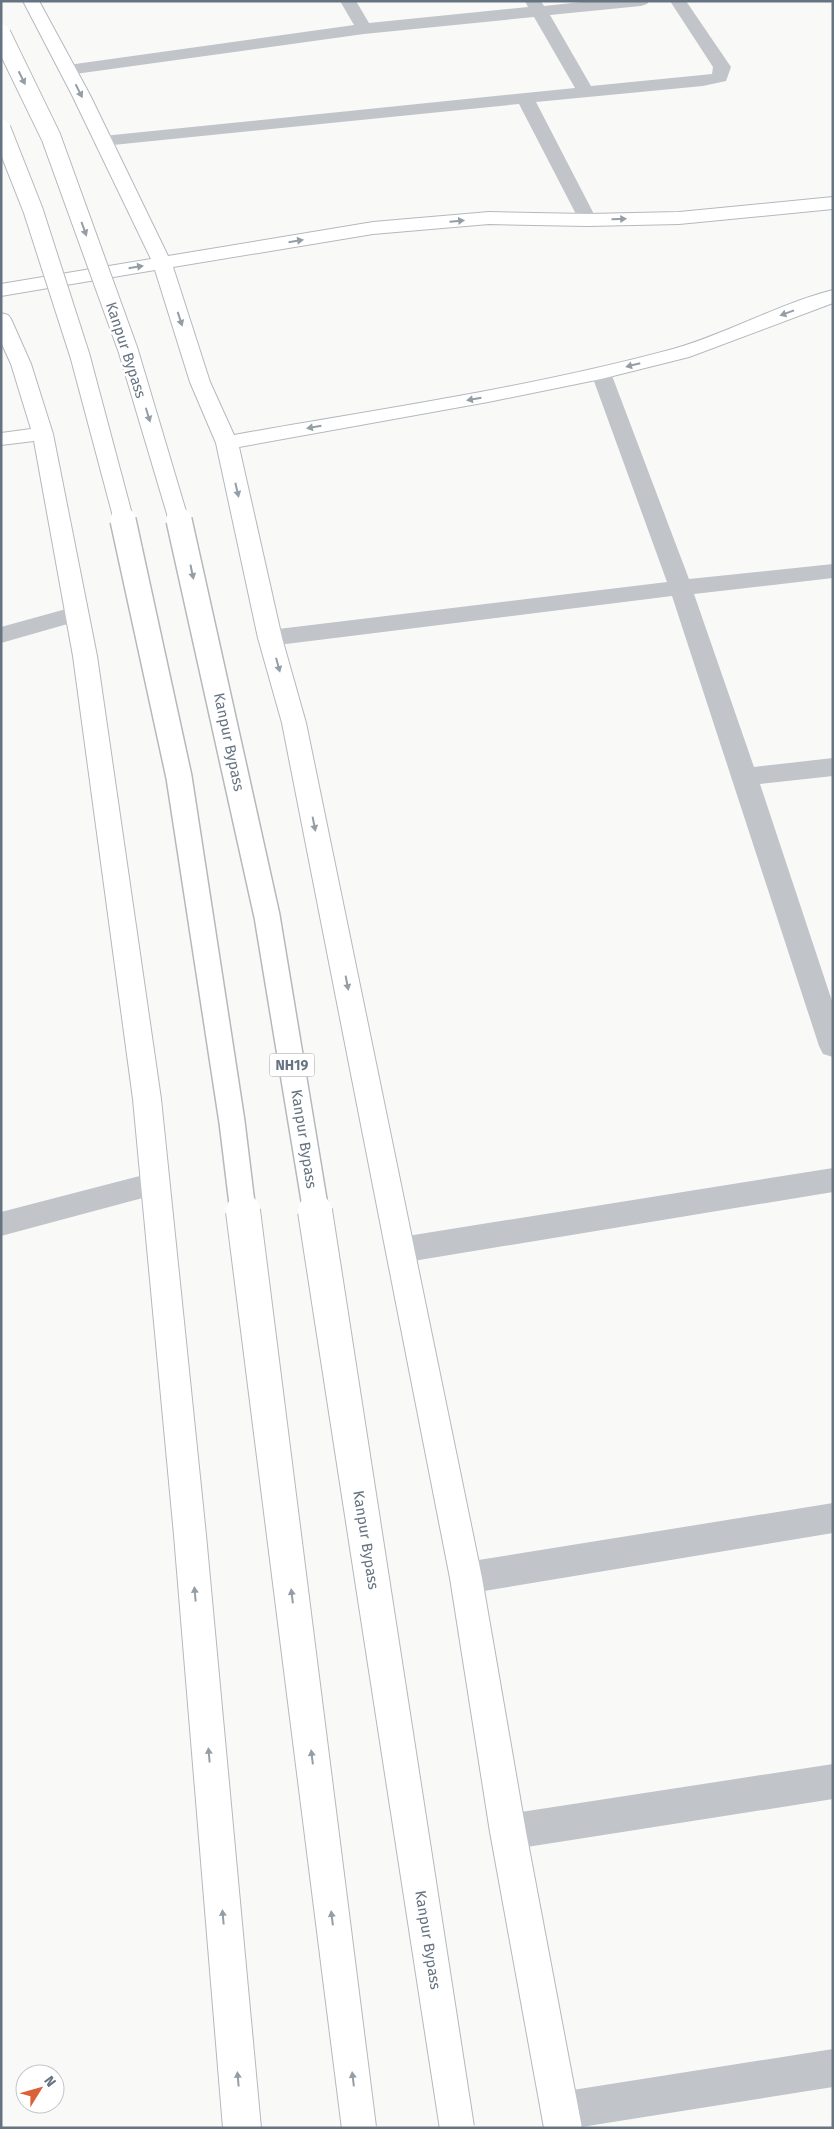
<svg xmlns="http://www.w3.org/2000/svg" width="834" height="2129" font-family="'Fira Sans',sans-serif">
<rect width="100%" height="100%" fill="#f9f9f8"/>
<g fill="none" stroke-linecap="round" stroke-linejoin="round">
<defs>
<path id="secondary" d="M23,1h16l51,94 78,161 205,-34 116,-10 99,2 91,-2 154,-15v12l-154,15 -91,2 -99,-2 -116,10 -200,33 37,115 24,53c146,-26 295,-47 439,-86 54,-15 105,-45 160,-59v13l-144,54 -88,22 -113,23 -249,45 43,191 24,85 176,855 44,254 56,296h-38l-54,-296 -40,-254 -168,-855 -24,-85 -42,-195 -26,-61 -35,-112 -154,26v-12l150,-25 -79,-164z
M1,313l7,2 3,4 20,45 22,70 44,222 64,443 45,436 55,593h-38l-49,-593 -41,-436 -60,-443 -39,-215 -33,4v-12l30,-4 -20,-65 -10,-22z"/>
</defs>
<use href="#secondary" stroke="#b4b9be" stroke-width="2"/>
<path fill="#c1c5c9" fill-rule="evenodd" d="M340,1h16l13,22 159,-16 -3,-6h16l3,5 46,-5h59l-2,3 -6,2 -91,9 41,71 121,-12 1,-7 -43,-66h16l45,66 -5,14 -23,5 -167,16 61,118 -2,4 -7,2 -7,-2 -2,-4 -60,-116 -416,42 -6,-1 -3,-4 3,-4 6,-1 472,-48 -41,-71 -170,17 -296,41 -6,-1 -3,-4 3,-4 6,-1 286,-40z
M601,367l7,2 3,4 78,206 144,-15v14l-139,16 60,173 79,-9v18l-73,8 73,220v53l-10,-3 -4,-8 -147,-450 -402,50 -8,-3 -4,-5 4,-5 8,-3 397,-48 -76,-209 3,-4z
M77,606l8,3 3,5 -3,5 -84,24v-16z
M833,1168v24l-432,71 -10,-4 -5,-9 5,-9 10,-4z
M155,1172l10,4 4,8 -4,8 -164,44v-24z
M833,1503v30l-367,61 -12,-5 -4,-11 4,-11 12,-5z
M833,1764v35l-325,51 -13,-5 -5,-13 5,-13 13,-5z
M833,2049v38l-258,41h-21l-8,-3 -5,-14 5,-14 14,-5z"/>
<use href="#secondary" fill="#fff" fill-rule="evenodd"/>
<defs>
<path id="highway-bridge-far2" d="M1,34l50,103 77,213 51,171
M1,129l32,81 47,146 44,165"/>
<path id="highway-bridge-far1" d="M123,520l56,257 53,345 11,90
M179,520l88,396 49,296"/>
<path id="highway-bridge" d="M243,1211l116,917
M315,1211l142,917"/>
</defs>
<use href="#highway-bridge-far2" stroke="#b5b9bc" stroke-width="21" stroke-linecap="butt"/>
<use href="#highway-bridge-far1" stroke="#b5b9bc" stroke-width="28" stroke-linecap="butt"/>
<use href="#highway-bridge" stroke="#b5b9bc" stroke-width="36" stroke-linecap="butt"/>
<use href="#highway-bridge-far2" stroke="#fff" stroke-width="19"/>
<use href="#highway-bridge-far1" stroke="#fff" stroke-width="25"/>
<use href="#highway-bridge" stroke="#fff" stroke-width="34"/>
</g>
<defs><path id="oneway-solid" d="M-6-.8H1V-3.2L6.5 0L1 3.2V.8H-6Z" transform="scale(1.25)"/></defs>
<g fill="#949ea7">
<use href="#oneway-solid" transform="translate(22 78) rotate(64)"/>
<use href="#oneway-solid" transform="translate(79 91) rotate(63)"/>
<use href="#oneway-solid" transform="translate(619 219) rotate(-1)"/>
<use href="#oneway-solid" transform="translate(457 221) rotate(-5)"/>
<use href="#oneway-solid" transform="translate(84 229) rotate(70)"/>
<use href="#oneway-solid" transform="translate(296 241) rotate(-9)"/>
<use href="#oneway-solid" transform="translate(136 267) rotate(-9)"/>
<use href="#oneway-solid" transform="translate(787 313) rotate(160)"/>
<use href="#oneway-solid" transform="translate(180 319) rotate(72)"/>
<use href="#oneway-solid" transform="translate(633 365) rotate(166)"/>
<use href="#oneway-solid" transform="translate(474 399) rotate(170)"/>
<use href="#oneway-solid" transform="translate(148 415) rotate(73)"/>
<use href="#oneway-solid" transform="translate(314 427) rotate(170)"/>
<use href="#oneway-solid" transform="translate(237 490) rotate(77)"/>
<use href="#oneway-solid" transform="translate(192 572) rotate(78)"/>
<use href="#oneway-solid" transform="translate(278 665) rotate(75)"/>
<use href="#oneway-solid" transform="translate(314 824) rotate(79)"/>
<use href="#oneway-solid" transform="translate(347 983) rotate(79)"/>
<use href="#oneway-solid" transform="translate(195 1594) rotate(-95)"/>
<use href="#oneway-solid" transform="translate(292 1596) rotate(-97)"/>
<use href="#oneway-solid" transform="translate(209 1755) rotate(-95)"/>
<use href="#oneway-solid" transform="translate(312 1757) rotate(-97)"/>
<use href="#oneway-solid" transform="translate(223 1917) rotate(-95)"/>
<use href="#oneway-solid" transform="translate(332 1918) rotate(-97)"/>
<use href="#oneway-solid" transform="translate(238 2079) rotate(-95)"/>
<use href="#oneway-solid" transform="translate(353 2079) rotate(-97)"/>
</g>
<g text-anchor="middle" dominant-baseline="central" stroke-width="5" stroke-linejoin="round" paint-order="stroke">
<rect fill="#fff" stroke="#949ea7" stroke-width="1" x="269.5" y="1053.5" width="45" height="23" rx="4"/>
<g font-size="14" font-weight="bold" fill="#667481">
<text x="292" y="1065">NH19</text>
</g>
<g font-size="15" fill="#667481" stroke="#fff">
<text transform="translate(126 350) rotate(72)">Kanpur Bypass</text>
<text transform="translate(229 742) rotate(78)">Kanpur Bypass</text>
<text transform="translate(304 1139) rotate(81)">Kanpur Bypass</text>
<text transform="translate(366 1540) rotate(81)">Kanpur Bypass</text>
<text transform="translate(428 1940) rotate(81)">Kanpur Bypass</text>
</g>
</g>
<rect width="834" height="2129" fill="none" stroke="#667481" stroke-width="5"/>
<g transform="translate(40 2089) rotate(53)"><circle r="24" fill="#ffffff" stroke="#c2c7cd"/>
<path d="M0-4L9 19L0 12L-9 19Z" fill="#d96238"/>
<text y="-8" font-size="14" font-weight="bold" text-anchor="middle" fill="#667481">N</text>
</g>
</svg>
